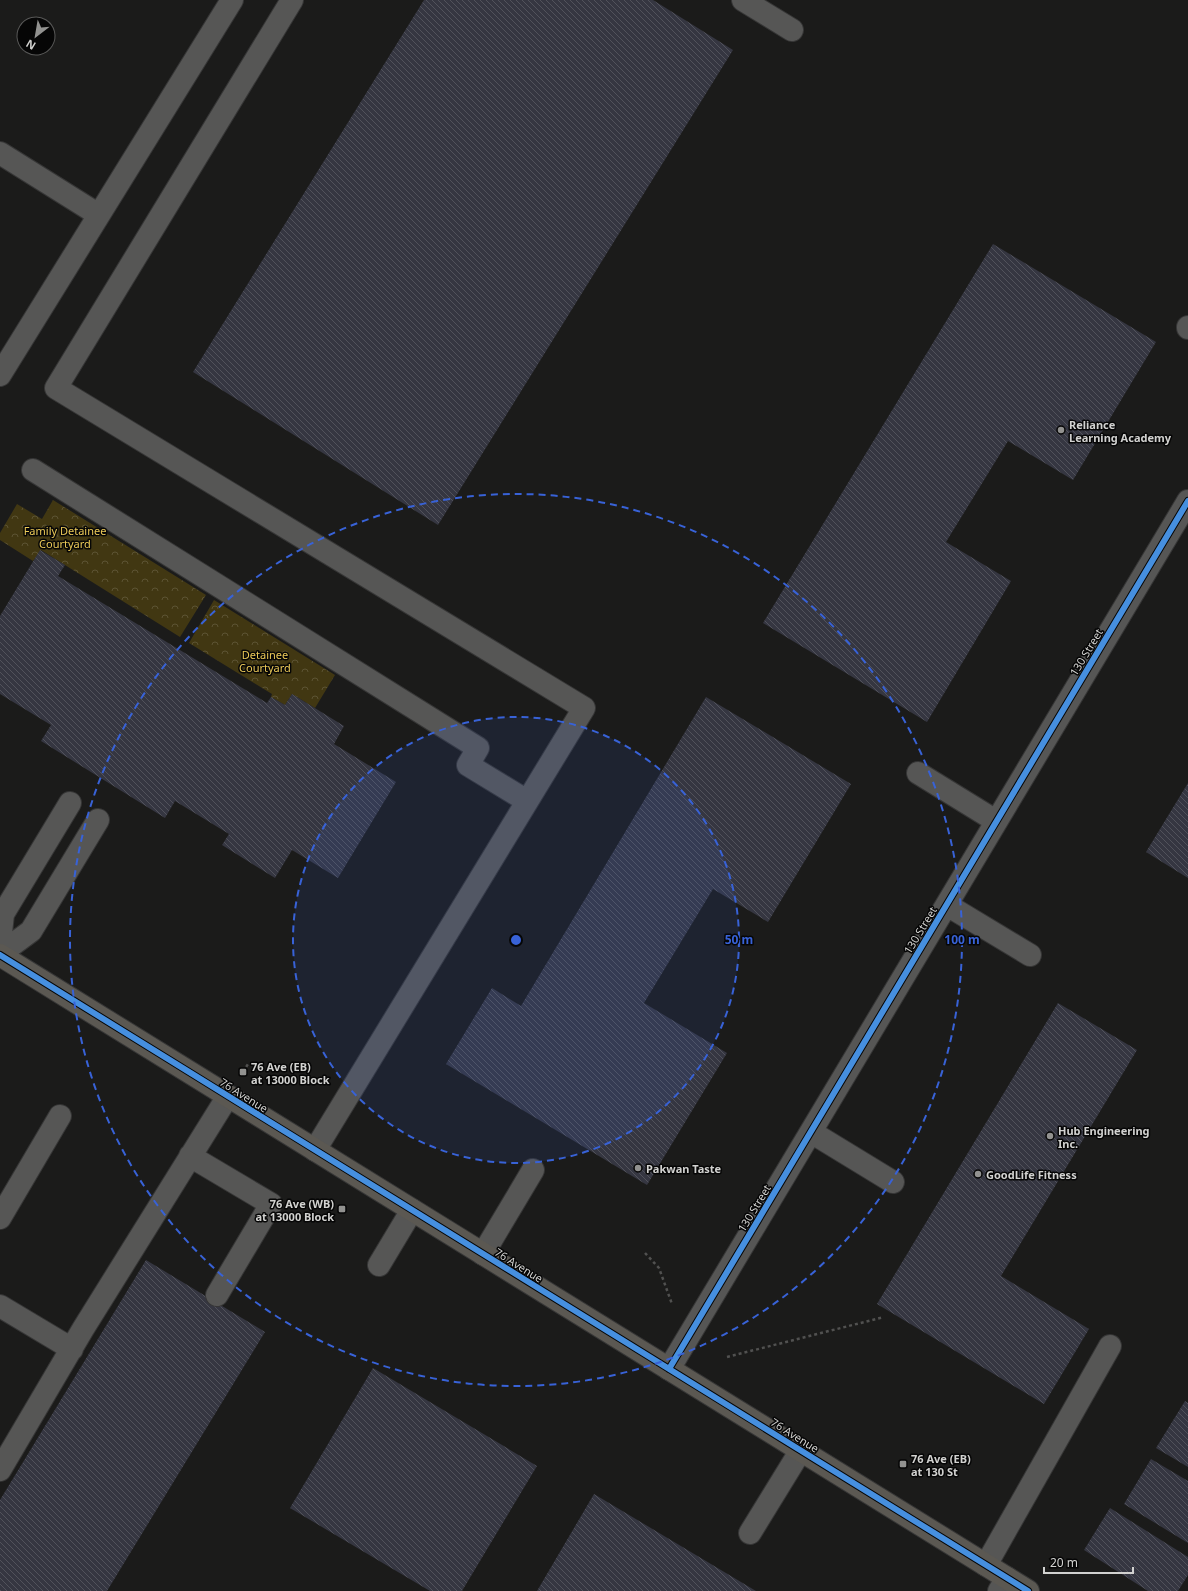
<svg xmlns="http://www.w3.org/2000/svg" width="1188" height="1591" font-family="'Noto Sans',sans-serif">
<defs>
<pattern id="park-crowns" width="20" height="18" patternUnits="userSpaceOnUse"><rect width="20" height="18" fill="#413712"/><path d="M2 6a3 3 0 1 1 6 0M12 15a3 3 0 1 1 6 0" fill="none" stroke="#5c5333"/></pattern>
<pattern id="building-back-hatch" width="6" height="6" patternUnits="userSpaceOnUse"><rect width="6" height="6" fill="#353641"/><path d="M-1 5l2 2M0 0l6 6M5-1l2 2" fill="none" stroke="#51525b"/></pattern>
</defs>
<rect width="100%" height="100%" fill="#1b1b1a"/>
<path fill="url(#park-crowns)" d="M53,500l153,95 -26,42 -139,-87 -8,11 -33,-21v-7l17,-29 25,15z
M214,600l121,75 -20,33 -23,-14 -7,11 -14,-8 1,-3 -83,-51z"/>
<path fill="url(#building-back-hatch)" d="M424,0h229l80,50 -295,475 -245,-153z
M993,244l163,98 -83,138 -65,-39 -62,101 65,39 -84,141 -164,-99z
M40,550l25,15 -7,11 209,127 4,-6 14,8 7,-11 52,32 -10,18 62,38 -58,96 -46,-28 -17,28 -53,-33 7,-11 -54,-33 -10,17 -124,-77 10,-16 -51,-31v-78z
M706,697l145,87 -83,138 -55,-33 -69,114 83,50 -80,132 -201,-121 46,-76 29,18z
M1188,783v95l-42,-26z
M1058,1003l79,47 -136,226 88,53 -45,75 -167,-100z
M146,1260l119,72 -158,259h-107v-91z
M373,1368l164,98 -75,125h-32l-140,-83z
M1185,1401l3,2v64l-32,-19z
M1151,1459l37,22v62l-64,-39z
M594,1494l162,97h-219z
M1110,1508l78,49v18l-10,16h-30l-64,-41z"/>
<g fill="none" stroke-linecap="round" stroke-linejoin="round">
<defs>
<path id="minor" d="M292,0l-236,388 528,320 -269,442
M743,0l49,30
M0,153l99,62 -99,160
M99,215l133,-215
M1188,327v1
M33,470l445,278 -10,17 59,36
M918,773l78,48
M947,905l83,50
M0,942l3,-28 67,-111
M0,954l31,-23 67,-111
M811,1132l82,50
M190,1156l81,48 -54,91
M0,1218l60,-102
M483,1254l50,-84
M379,1265l33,-55
M0,1306l72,43
M669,1369l519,-868
M0,1470l83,-141 145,-233
M750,1533l51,-83
M986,1565l124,-219
M999,1591l8,-13"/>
<path id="major" d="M0,955l1028,636"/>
</defs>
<use href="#minor" stroke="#363636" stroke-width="24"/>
<use href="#major" stroke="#363636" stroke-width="24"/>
<path stroke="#515150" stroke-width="2.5" stroke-dasharray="3 3" stroke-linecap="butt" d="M243,1072l5,-8
M645,1253l14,15 13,36
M727,1357l157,-40"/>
<use href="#minor" stroke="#565655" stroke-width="22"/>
<use href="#major" stroke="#5b5852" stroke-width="22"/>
<defs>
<path id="cycleway" d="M0,955l1028,636
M669,1369l519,-868"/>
</defs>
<use href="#cycleway" stroke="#060606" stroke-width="8"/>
<use href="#cycleway" stroke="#468fdf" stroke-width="6"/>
</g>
<circle cx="516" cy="940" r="223" fill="#3862d7" fill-opacity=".12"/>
<g fill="none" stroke="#3862d7" stroke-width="2" stroke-dasharray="7 5">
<circle cx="516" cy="940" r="223"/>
<circle cx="516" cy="940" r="446"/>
</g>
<g fill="#929290" stroke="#060606" stroke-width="1.5">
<circle cx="1061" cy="430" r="4"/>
<rect x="239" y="1068" width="8" height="8" rx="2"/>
<circle cx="1050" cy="1136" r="4"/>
<circle cx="638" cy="1168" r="4"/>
<circle cx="978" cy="1174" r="4"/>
<rect x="338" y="1205" width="8" height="8" rx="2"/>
<rect x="899" y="1460" width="8" height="8" rx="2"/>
</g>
<g text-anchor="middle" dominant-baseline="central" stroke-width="3" stroke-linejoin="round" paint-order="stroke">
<g font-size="11" font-weight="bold" fill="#d2d2d0" stroke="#060606" text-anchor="start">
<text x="1069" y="424">Reliance<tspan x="1069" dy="13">Learning Academy</tspan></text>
<text x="251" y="1066">76 Ave (EB)<tspan x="251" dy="13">at 13000 Block</tspan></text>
<text x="1058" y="1130">Hub Engineering<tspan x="1058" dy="13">Inc.</tspan></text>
<text x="646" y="1168">Pakwan Taste</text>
<text x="986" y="1174">GoodLife Fitness</text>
<text x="334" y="1203" text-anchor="end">76 Ave (WB)<tspan x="334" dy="13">at 13000 Block</tspan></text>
<text x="911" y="1458">76 Ave (EB)<tspan x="911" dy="13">at 130 St</tspan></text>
</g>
<g font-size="11" fill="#ecca58" stroke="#060606">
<text x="65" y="530">Family Detainee<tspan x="65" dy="13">Courtyard</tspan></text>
<text x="265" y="654">Detainee<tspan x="265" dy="13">Courtyard</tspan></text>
</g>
<g font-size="11" fill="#d2d2d0" stroke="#060606">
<text transform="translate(1086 652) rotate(-59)">130 Street</text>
<text transform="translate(920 930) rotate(-59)">130 Street</text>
<text transform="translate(244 1095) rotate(32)">76 Avenue</text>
<text transform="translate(754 1208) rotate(-59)">130 Street</text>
<text transform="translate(519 1265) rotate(32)">76 Avenue</text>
<text transform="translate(795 1435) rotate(32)">76 Avenue</text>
</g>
</g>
<circle cx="516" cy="940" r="6" fill="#3862d7" stroke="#060606" stroke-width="2"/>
<g font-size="12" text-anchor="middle" font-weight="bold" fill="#3862d7" stroke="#060606" stroke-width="3" stroke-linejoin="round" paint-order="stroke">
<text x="739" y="944">50 m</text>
<text x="962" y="944">100 m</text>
</g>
<g transform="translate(36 36) rotate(211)"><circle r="19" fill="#060606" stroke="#585857"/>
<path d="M0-3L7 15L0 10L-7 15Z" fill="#929290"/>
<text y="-6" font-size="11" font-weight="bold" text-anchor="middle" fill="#d2d2d0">N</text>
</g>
<path d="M1044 1567v6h89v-6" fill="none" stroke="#d2d2d0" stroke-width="2"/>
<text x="1050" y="1567" font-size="12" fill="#d2d2d0" stroke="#060606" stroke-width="3" paint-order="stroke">20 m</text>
</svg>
